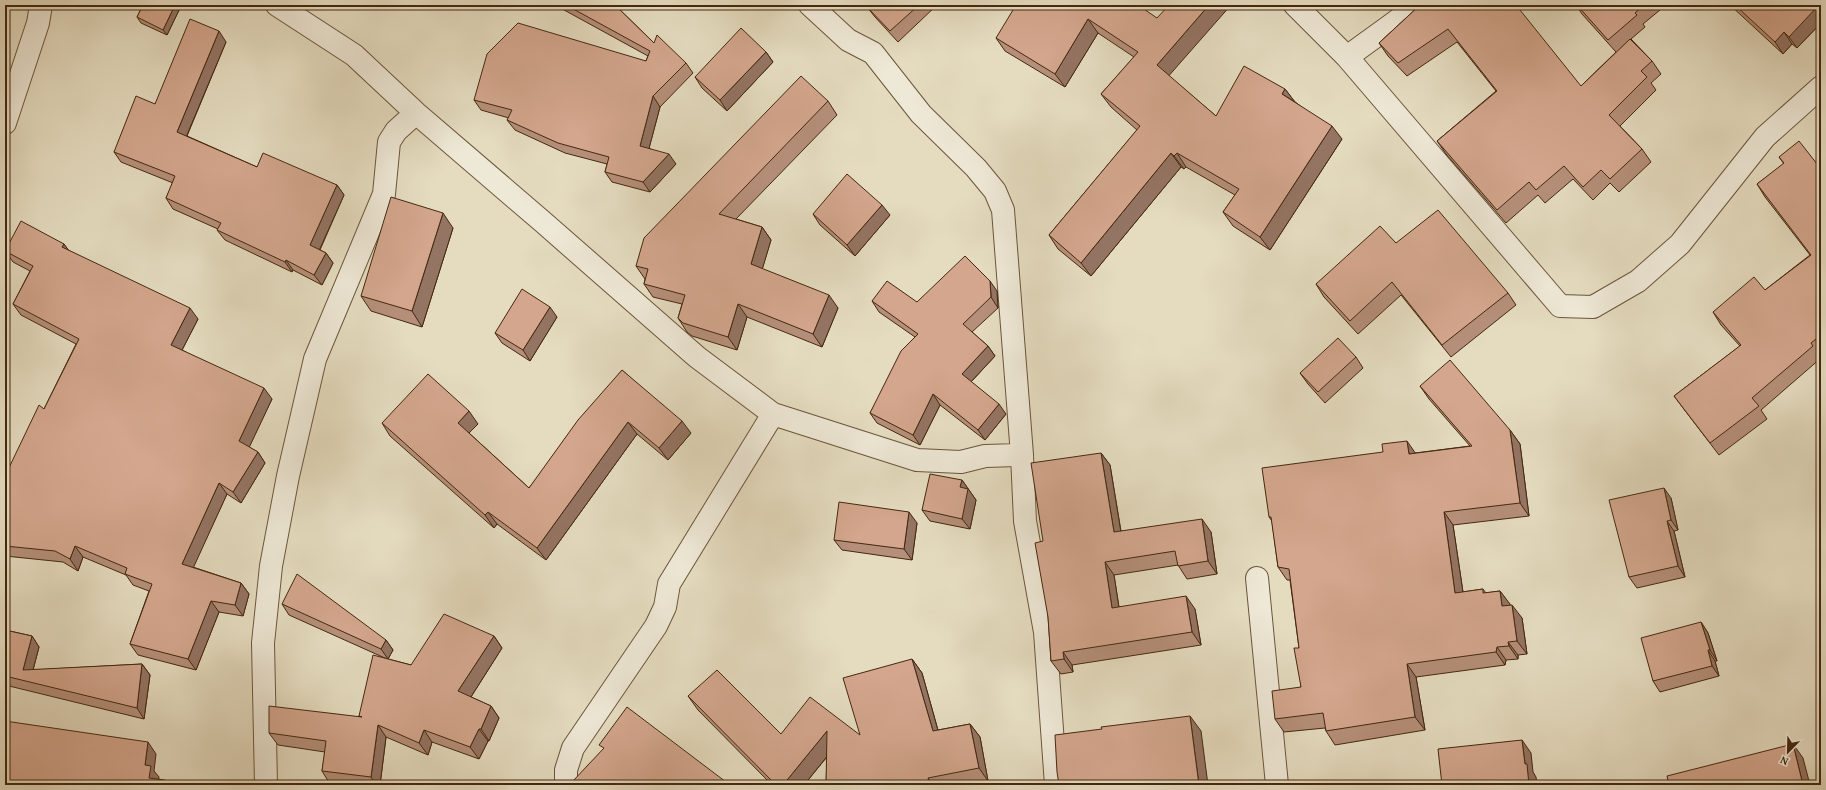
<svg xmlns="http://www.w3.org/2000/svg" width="1826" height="790" font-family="'Gentium Book Plus',serif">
<rect width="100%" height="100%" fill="#e5dcc0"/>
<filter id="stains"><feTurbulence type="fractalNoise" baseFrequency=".005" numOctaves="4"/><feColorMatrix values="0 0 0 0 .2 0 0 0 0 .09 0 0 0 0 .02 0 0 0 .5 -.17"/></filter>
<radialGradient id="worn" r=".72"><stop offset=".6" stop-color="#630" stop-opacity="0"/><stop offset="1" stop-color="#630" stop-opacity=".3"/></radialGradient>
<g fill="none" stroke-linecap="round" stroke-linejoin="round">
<defs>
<path id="minor" d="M277,5l77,50 62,58 127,109 154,135 76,57 144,46 44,2 24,-6 37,-1
M810,5l38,35 25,13 48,61 55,54 19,23 8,19 19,245 3,66 20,111 11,153
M1295,5l52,52 213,249 33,1 45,-26 42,-37 85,-107 56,-50
M1347,57l51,-37 18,-15
M5,123l33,-100 3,-18
M1257,578l20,207
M266,785l-3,-142 8,-77 17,-90 27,-117 69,-165 5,-52 7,-11 20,-18
M566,785v-15l7,-22 83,-122 9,-19 4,-23 104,-170"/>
</defs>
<use href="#minor" stroke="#6c553b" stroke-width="24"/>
<use href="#minor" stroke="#eee8d6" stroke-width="22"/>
</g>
<path fill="#b58f79" stroke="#44280f" d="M143,5h37l1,1 -14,29 -26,-12 -4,-6z
M555,5h60l39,38 32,20 7,10 -33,34 -11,41 27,16 -26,28 -38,-10 -7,-10 2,-8 -42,-11 -50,-23 -8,-10 2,-2 -28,-8 -7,-10 172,-39 2,-5z
M869,5h68l-39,37 -23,-25 -8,-10z
M1138,5l31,71 47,40 69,-27 9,12 48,38 -72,111 -37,-24 -10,-14 12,-17 -49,-28 -2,2 -3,-2 -90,109 -33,-27 -9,-14 88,-105 -26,-23 -10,-13 33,-37 -36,-24 -33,54 -60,-36 -9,-13z
M1420,5l161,81 35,-34 -34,-38 -6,-9h90l-23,19 2,3 -14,12 21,22 9,13 -10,9 5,7 -36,36 22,23 9,13 -32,30 -9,-9 -17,17 -20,-21 -28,24 -7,-8 -32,28 -60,-69 -9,-13 59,-50 -39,-49 -50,34 -19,-20 -9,-13z
M1730,5h91v18l-24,25 -5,-4 -9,10z
M226,42l-39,94 70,31 80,18 7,10 -24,55 6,3 7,10 -11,22 -29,-15 -1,2 -67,-32 -8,-10 1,-1 -45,-20 -7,-11 7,-15 -52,-21 -7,-10 41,-48z
M766,52l7,10 -46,49 -25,-23 -7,-11z
M828,101l9,14 -101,104 26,8 9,13 -9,29 76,39 -16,39 -75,-30 -10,33 -45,-14 -5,-4 -9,-14 4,-14 -29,-7 -9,-13 1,-5 -9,-13z
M1779,157l42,12v185l-1,1 1,2v1l-60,52 6,9 -48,36 -36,-47 -9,-12 66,-50 -19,-21 -8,-13 52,-22 45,-35 -45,-58 -8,-13 27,-20z
M813,214l77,1 -35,41 -35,-31z
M453,228l-31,99 -51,-16 -10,-15z
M1396,243l112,50 8,12 -65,52 -50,-62 -43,39 -34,-37 -8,-13z
M64,244l4,6 130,69 -16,31 90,49 -23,48 9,5 7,11 -24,40 -14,-9 -34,73 48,16 8,11 -6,22 -24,-4 -23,58 -58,-15 -8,-11 19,-53 -16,-6 -7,-10 -43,-18 -5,14 -15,-9 -58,-6v-80l39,-67 32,-65 -55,-29 -8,-11 17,-33 -17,-9 -8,-11z
M997,291l1,17 -26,24 16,14 7,10 -24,26 35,32 -21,26 -45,-35 -20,40 -43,-22 -7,-10 45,-76 -36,-25 -7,-11 45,1z
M557,317l-27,44 -28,-18 -7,-10z
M1356,357l7,11 -38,35 -17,-19 -8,-11z
M622,370l69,63 -23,27 -31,-26 -91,126 -49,-36 -3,4 -104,-92 -8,-13 96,1 -9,9 60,55z
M1420,386l90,44 10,14 9,72 -76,9 10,67 20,-3 3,4 14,-2 10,14 12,13 5,36 -9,1v4l-12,1 -1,5 -89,12 9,53 -90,15 -9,-14 -1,-3 -41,4 -9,-13 26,-32 -2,-39 -9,-68h-3l-9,-13 -6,-46 -3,-4 146,-64 55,-7 -41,-47z
M1101,453l9,12 11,66 90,1 6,42 -30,5 -9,-14 -64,10 5,32 76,2 6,36 -129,20 1,7 -12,2 -10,-13 -8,-120z
M962,480l14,20 -6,29 -40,-8 -8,-11z
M1671,498l7,32 -4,1 11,46 -48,11 -8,-11z
M917,523l-5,37 -70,-10 -8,-10z
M282,604l104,36 7,10 -5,9 23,6 83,-29 8,12 -31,49 20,9 8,12 -10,23h-1l-9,18 -47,-17 -4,13 -42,-18 -6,48h-37l-13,-1 -8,-13 3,-19 -47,-7 -9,-12 91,-16 -1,-1 28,-57 -98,-44z
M1701,622l7,11 9,28h-2l4,15 -59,16 -7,-11z
M5,630l27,6 7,11 -6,23 109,-6 8,11 -6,44 -139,-34z
M912,659l10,14 16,57 32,-6 10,13 8,44 -18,4h-144l1,-28 -23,28h-32l-74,-75 -10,-14 93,38 79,1z"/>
<path fill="#947463" stroke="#44280f" d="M175,5h5l1,1 -14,29 -4,-5z
M1209,5h22l-65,74 -9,-14z
M1814,5h7v18l-24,25 -8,-11z
M1088,19l10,14 -33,54 -10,-13z
M219,31l7,11 -42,100 -7,-10z
M1784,32l8,12 -9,10 -8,-12z
M766,52l7,10 -46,49 -7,-11z
M1285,89l10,13 -13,-8z
M653,96l7,11 -13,49 -7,-10z
M1332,126l10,13 -72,111 -10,-13z
M1171,153l10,14 -90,109 -10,-13z
M1177,153l9,14 -2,2 -10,-13z
M669,154l7,10 -26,28 -7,-10z
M337,185l7,10 -27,60 -7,-10z
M882,205l8,10 -35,41 -8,-11z
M443,213l10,15 -31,99 -10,-16z
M762,227l9,13 -11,37 -9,-13z
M64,244l8,11 -10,-8z
M326,253l7,10 -11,22 -8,-10z
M286,260l7,10 -1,2 -7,-10z
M990,281l7,10 1,17 -7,-11z
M829,295l9,13 -16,39 -9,-13z
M738,304l9,13 -10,33 -9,-13z
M550,307l7,10 -27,44 -7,-11z
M190,308l8,11 -19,37 -8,-11z
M988,346l7,10 -26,28 -7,-10z
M264,388l8,11 -25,53 -8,-11z
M933,394l7,11 -20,40 -7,-10z
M999,404l7,10 -21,26 -7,-10z
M469,411l9,13 -11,11 -9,-12z
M682,421l9,12 -23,27 -9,-12z
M628,422l9,12 -91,126 -9,-12z
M1510,430l10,14 9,72 -9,-13z
M1407,441l9,13h-7z
M258,452l7,11 -24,40 -8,-11z
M1101,453l9,12 13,80 -9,-13z
M962,480l14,20 -6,29 -8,-10 -2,-32z
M219,483l8,11 -37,81 -8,-11z
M1664,488l7,10 7,32 -7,-10z
M488,512l9,12 -3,4 -9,-13z
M909,512l8,11 -5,37 -8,-11z
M1444,512l9,13 12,81 -10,-13z
M1202,519l9,13 6,42 -9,-13z
M1667,521l7,10 11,46 -7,-11z
M75,546l8,11 -5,14 -8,-12z
M1105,562l9,13 7,46 -9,-13z
M241,583l8,11 -6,22 -8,-11z
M1500,591l10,13 1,15 -9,-13z
M1186,596l9,13 6,36 -9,-13z
M211,601l8,11 -23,58 -8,-11z
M1512,605l10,13 5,36 -10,-13z
M1701,622l7,11 9,28 -7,-11z
M32,636l7,11 -9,34 -7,-11z
M494,636l8,12 -35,55 -9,-12z
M386,640l7,10 -5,9 -7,-10z
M1508,642l10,13v4l-9,-13z
M1497,647l9,13 -1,5 -9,-13z
M1708,650l7,11 4,15 -7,-10z
M1063,652l9,13 1,7 -9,-13z
M912,659l10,14 20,72 -9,-14z
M142,664l8,11 -6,44 -7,-11z
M1407,664l9,13 9,53 -10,-13z
M491,706l8,12 -10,23 -8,-12z
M1190,716l11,15 7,54h-9z
M970,724l10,13 8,44 -9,-13z
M378,725l8,12 -6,48h-4l-5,-8z
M479,729l9,12 -9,18 -9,-12z
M424,730l8,12 -4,13 -9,-12z
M827,731l10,13 -33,41h-21z
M1522,740l9,13 2,19 3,5 1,8h-8l-4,-21z
M148,742l8,12 -2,17 5,6 -1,8 -9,-7 -4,-13z
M1793,744l10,14 7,27h-7z
M928,778l5,7h-3z
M165,780l3,5h-4z"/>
<path fill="#d3a68d" stroke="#44280f" d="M143,5h32l-12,25 -26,-13z
M566,5h49l39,38 3,-8 29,28 -33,33 -13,50 29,8 -26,28 -38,-10 4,-15 -51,-14 -51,-23 5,-10 -38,-10 13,-46 31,-31 128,38 4,-10z
M869,5h50l-29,26 -23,-24z
M1016,5h122l19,13 12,-13h40l-52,60 59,51 28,-50 41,23 -3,5 50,32 -72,111 -37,-25 16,-23 -62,-36 -3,3 -3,-3 -90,110 -32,-28 91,-109 -39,-32 37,-42 -50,-33 -33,55 -59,-36z
M1420,5h74l2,2 2,-2h18l65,81 49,-47 22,22 -11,10 6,6 -38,38 33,34 -32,30 -9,-9 -18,17 -19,-21 -28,24 -7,-8 -32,28 -60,-69 60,-50 -49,-62 -50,34 -19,-20z
M1577,5h67l-9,8 2,2 -29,25z
M1735,5h80l2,2 -28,30 -5,-5 -9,10z
M190,19l29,12 -42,101 80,35 6,-14 74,32 -27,60 16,8 -12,22 -28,-15 -1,2 -68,-32 4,-7 -55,-25 9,-22 -61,-24 22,-56 19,8z
M741,28l25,24 -46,48 -25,-23z
M801,76l27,25 -109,113 43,13 -11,37 78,31 -16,39 -75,-30 -10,33 -45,-14 -5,-5 7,-23 -41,-11 4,-15 -12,-3 8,-28z
M1799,141l22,28v166l-10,8 2,3 -61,52 7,8 -49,37 -36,-47 67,-51 -28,-33 41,-35 11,13 46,-35 -54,-71 27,-21 -5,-6z
M847,174l35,31 -35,40 -34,-31z
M391,197l52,16 -31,98 -51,-15z
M1438,210l70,83 -66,52 -50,-63 -42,39 -34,-37 64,-58 16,17z
M21,221l43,23 -2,3 128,61 -19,37 93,43 -25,53 19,11 -25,40 -14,-9 -37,81 59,19 -6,22 -24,-4 -23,58 -58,-15 22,-60 -27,-10 2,-6 -52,-22 -5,13 -15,-8 -50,-5v-70l34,-71 5,4 35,-70 -66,-35 20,-38 -28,-15z
M965,256l25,25 1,16 -28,27 25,22 -26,28 37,30 -21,26 -45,-36 -20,41 -43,-22 31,-62 17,-17 -46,-33 15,-20 30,21z
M522,289l28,18 -27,43 -28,-17z
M1338,338l18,19 -38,35 -18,-19z
M1450,360l60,70 10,73 -76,9 11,81 28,-4v4l17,-2 2,15 10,-1 5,36 -9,1 1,4 -12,1 -1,5 -89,12 8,53 -89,14 -3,-18 -48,6 -3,-28 29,-4 -7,-39h5l-10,-79 -11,-2 -7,-50h-2l-7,-49 121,-16 -1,-8 25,-3 2,13 63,-8 -52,-60z
M622,370l60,51 -23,27 -31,-26 -91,126 -49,-36 -3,3 -103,-92 46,-49 41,37 -11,12 71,65 49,-68z
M1101,453l13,79 88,-13 6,42 -30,5 -3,-15 -70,11 7,46 74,-12 6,36 -129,20 1,7 -13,2 -3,-44 -13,-74 8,-2 -12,-78z
M930,474l32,6 -2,7 8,2 -6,30 -40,-9z
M1664,488l7,32 -4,1 11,45 -49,11 -20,-77z
M839,502l70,10 -5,37 -70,-9z
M297,574l89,66 -5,9 -99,-45z
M444,614l50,22 -36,55 33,15 -10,23h-2l-9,18 -46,-17 -5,13 -41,-18 -7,52 -49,-6 4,-30 -57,-8v-27l93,11 -3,-1 14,-61 38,10z
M1701,622l9,28h-2l4,16 -59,15 -12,-43z
M5,630l27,6 -9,34 119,-6 -5,44 -132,-32z
M912,659l21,72 37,-7 9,44 -51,10 2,7h-104l1,-54 -44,54h-7l-88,-89 29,-26 64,64 29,-37 50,38 -17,-57z
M627,707l103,78h-154l-4,-3 32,-34 -5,-3z
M1190,716l9,69h-140l-2,-13 -2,-37 47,-6 -1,-2z
M5,721l143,21 -3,23 6,1 -2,12 16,2 -1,5h-159z
M1522,740l3,24h2l2,21h-87l-4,-36z
M1793,744l10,41h-134l-2,-9z"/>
<rect width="1826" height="790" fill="none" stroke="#e5dcc0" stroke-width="20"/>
<rect x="6" y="6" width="1814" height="778" fill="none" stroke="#44280f" stroke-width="2"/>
<rect x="10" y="10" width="1806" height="770" fill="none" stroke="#44280f"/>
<g transform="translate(1788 752) rotate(203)" stroke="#eee8d6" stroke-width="3" paint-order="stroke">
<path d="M0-3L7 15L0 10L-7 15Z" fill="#44280f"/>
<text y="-6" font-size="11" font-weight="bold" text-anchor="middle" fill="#44280f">N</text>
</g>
<rect width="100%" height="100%" filter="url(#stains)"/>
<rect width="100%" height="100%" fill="url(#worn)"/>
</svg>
